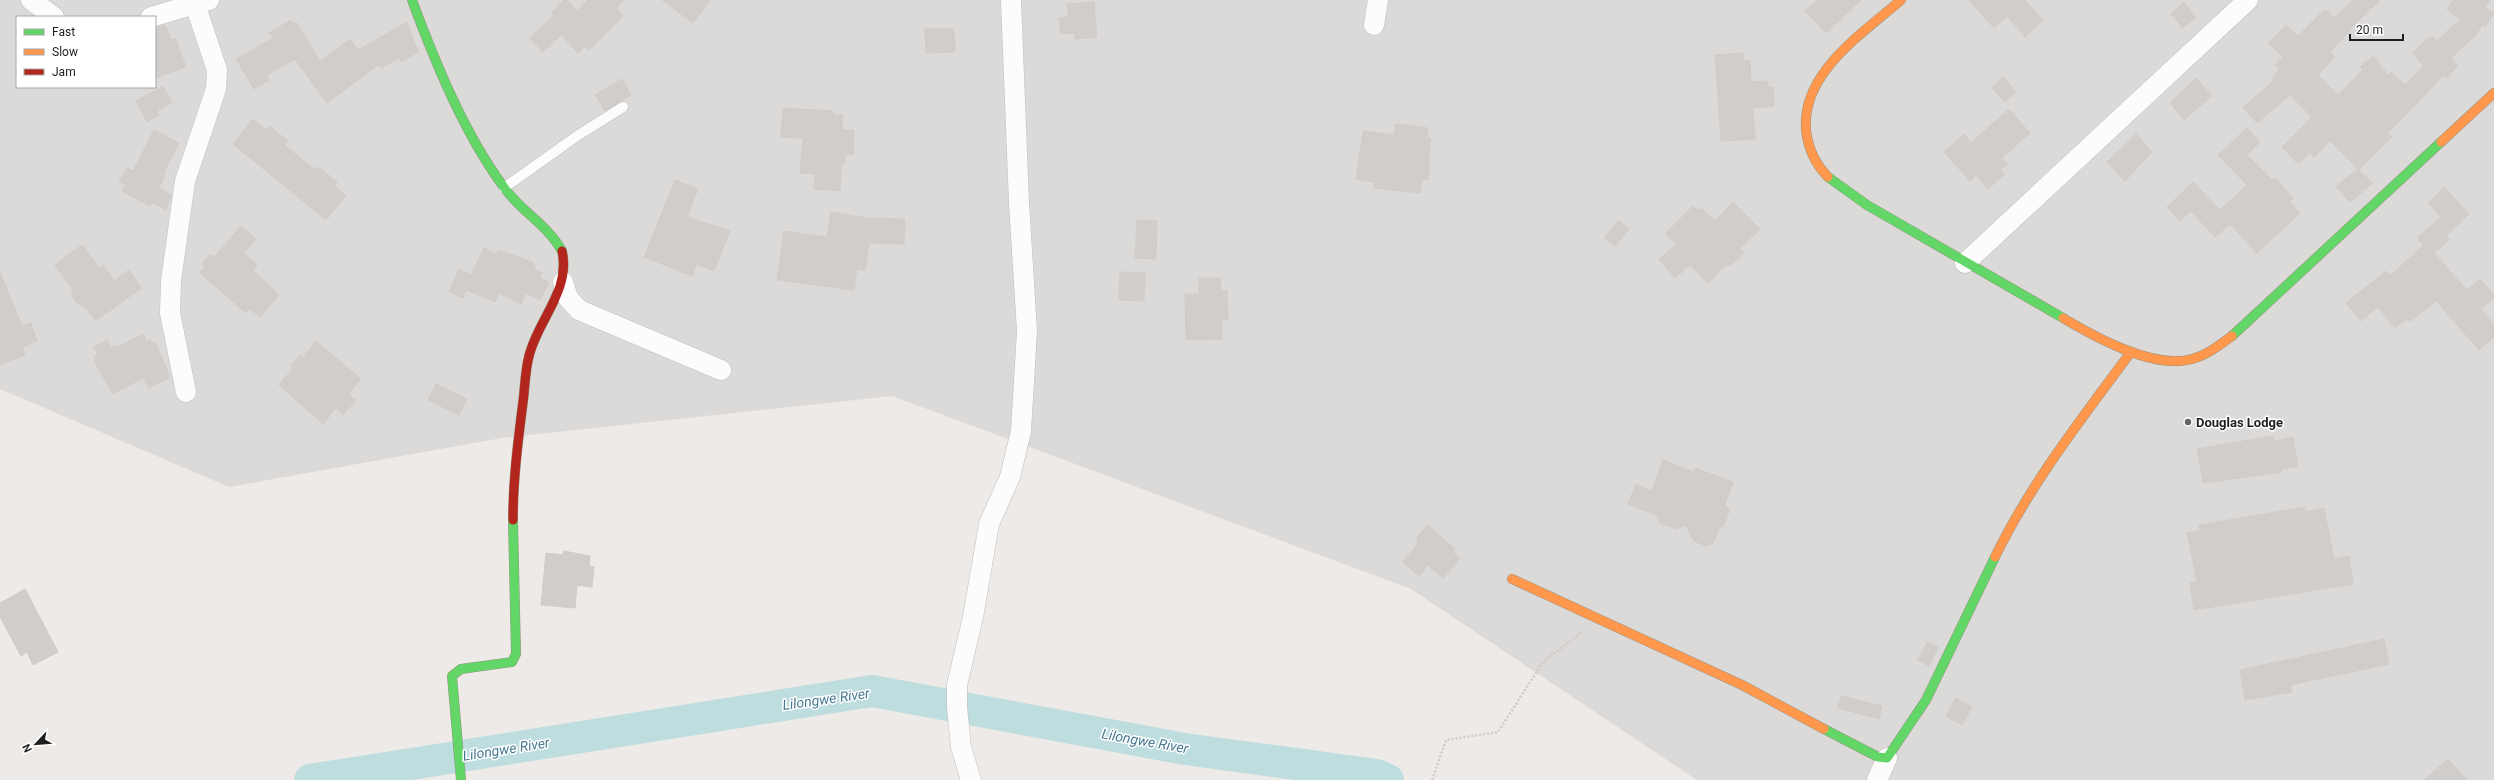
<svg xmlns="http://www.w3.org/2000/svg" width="2494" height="780" font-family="Roboto,sans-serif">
<rect width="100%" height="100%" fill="#edeae8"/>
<path fill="#dcdad9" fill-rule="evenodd" d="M0,0h2494v780h-797l-286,-191 -519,-193 -390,42 -273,49 -229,-98zM17,17h138v70h-138z"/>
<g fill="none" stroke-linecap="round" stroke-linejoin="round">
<path stroke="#beddde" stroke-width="32" d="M310,780l562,-89 313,58 192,26 11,5"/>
</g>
<path fill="#d0cdcb" stroke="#d0ccc9" d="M564,0h3l10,11 11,-11h36l-8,8 7,8 -34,34 -4,-4 -7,7 -17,-18 -18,17 -13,-14 24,-23 -3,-2z
M662,0h48l-17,23z
M1817,0h44l-35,33 -21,-22z
M1969,0h56l18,20 -18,17 -18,-21 -13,12z
M2353,0h27l-32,31 1,1 -19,20 5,5 -17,18 20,20 25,-25 -3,-3 13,-11 15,19 3,-3 14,13 19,-19 -11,-13 15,-15 2,2 2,-3 5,4 23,-22 -13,-10 6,-9h37l-5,7 9,6 -9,14 -3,-2 -7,11 -24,22 7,8 -12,12 -2,-3 -56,58 4,4 -33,33 -29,-29 -16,16 -4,-4 -12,11 -16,-17 30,-30 -22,-22 -33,28 -14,-16 32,-27 -3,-2 8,-9 -5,-4 8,-8 -15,-14 18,-18 12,11 27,-27 9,9z
M1094,2l3,35 -22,2 -1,-6 -13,1 -2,-16 10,-1 -2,-13z
M2184,2l12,15 -13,11 -12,-14z
M291,20l2,4 3,-2 24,39 30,-22 8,11 49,-28 11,30 -17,10 -2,-4 -18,10 -3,-3 -51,38 -32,-44 -28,16 2,5 -15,9 -18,-30 37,-21 -4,-5z
M165,25l6,15 4,-2 11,29 -31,11v-50z
M925,29h29l1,23 -29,1z
M1743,53l1,8h6l1,21 17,-1v6h5l1,19 -21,2 2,31 -34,2 -6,-86z
M2003,77l13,15 -11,10 -13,-14z
M2196,78l16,18 -28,24 -14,-17z
M622,79l9,16 -26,16 -10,-16z
M163,86l9,16 -15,9 2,4 -12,7 -11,-21z
M783,108l50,3v4h10l-1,15h12l-1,25 -8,-1v9h-4l-1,28 -26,-2 1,-15 -15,-1 3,-35 -22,-1z
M2009,109l21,24 -28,25 6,6 -8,6 4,5 -16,14 -12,-14 -6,6 -26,-29 20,-18 7,9z
M253,119l13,11 3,-4 19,15 -4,4 31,25 4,-3 18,15 -3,4 12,10 -20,24 -93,-76z
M1396,124l32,4 -1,9 4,1 -3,25h2l-2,17 -6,-1 -2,14 -46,-5v-6l-18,-3 7,-48 31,4z
M2247,128l13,14 -13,13 25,25 3,-2 18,20 -3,4 10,11 -43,40 -27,-29 -15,13 -24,-26 -11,10 -13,-14 26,-25 27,28 27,-25 -29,-30z
M154,130l25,13 -16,31 2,1 -6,13 12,7 -5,15 -14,-8 -2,4 -28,-15 4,-6 -7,-3 8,-14 6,3z
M2136,134l16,18 -27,29 -18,-19z
M2357,169l16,14 -23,19 -14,-15z
M675,180l23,9 -11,28 43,14 -16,40 -17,-7 -5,12 -48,-19z
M2444,187l25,27 -23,22 3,4 -15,13 33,37 13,-11 14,16v3l-13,11 13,16v12l-15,13 -43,-49 -25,20 -5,-2 -11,9 -17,-21 -17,14 -15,-18 40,-32 4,5 34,-31 -7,-7 24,-21 -13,-14z
M1733,202l27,27 -20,19 4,5 -14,13 -4,-1 -18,18 -18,-18 -15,13 -16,-19 17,-15 -11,-10 28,-28 5,5 3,-3 14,13z
M831,212l36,6 38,1 -1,25 -35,-1 -4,27 -8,-1 -3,21 -77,-10 7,-49 43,6z
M1137,220l20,1 -1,38 -21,-1z
M1619,220l10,9 -14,17 -11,-8z
M241,226l15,13 -12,14 13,12 -4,5 26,25 -19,22 -10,-8 -4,4 -46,-40 5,-6 -3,-3 8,-10 4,3z
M82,245l17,23 4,-3 11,16 15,-11 12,18 -45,33 -11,-14 -7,-3 -6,-8v-8l-17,-23z
M484,248l12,6 3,-4 34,12 3,8 6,3 -2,5 9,4 -9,18 -14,-7 -5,11 -22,-11 -4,9 -29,-12 -3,8 -14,-6 10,-23 12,6z
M0,272l22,54 9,-3 6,18 -15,6 3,8 -25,10z
M1120,272l25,1 -1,28 -25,-1z
M1199,278h21l1,13h6l1,29h-6v19l-36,1 -1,-46h14z
M143,334l4,8 3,-2 2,3 3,-1 15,35 -21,11 -6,-10 -30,16 -19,-33 2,-1 -2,-4 4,-1 -4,-8 13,-7 4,8 4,-3 1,3z
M316,341l45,38 -13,15 8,6 -13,15 -7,-7 -13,16 -44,-39 14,-17 -2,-3 9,-10 2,3z
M436,384l31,15 -8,16 -31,-15z
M2273,436l1,5 19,-4 5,29 -17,3 1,3 -79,11 -6,-34z
M1663,460l31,12 1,-4 38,14 -9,24 6,3 -7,18 -3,-1 -7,17 -7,3 -12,-5 -8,-16 -10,4 -16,-6 -4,-8 -28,-11 8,-20 16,7z
M2305,507l1,5 18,-4 10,51 15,-3 4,28 -159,26 -4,-27 7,-2 -10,-48 13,-2 -1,-6z
M1428,525l27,24 -2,3 7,6 -17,20 -15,-13 -9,11 -16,-14 16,-20 -3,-3z
M564,551l26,5 -1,10 5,1 -2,20 -15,-2 -2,23 -34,-3 5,-52 17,2z
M25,589l33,63 -25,13 -6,-13 -6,4 -21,-39v-14z
M2384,639l5,25 -99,21 2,7 -47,8 -5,-30z
M1927,642l11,5 -9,19 -11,-6z
M1841,696l41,10 -3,13 -41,-11z
M1956,698l16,9 -10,18 -16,-9z
M2448,759l19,21h-43z"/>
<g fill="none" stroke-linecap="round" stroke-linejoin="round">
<defs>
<path id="lane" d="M504,188l73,-52 46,-29"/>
<path id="street" d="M31,0l23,17
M151,17l58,-17
M1374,25l4,-25
M1965,263l283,-263
M563,282l5,16 11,12 142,60
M186,392l-16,-79 1,-32 14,-100 31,-92 1,-19 -22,-66
M971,780l-10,-33 -4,-40v-22l16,-68 16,-93 21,-47 11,-46 6,-100 -8,-128 -8,-203
M1877,780l10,-22"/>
<path id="fast" d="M412,0c23,62 52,133 91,186 17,25 44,38 59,65
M1828,177l39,28 196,113
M2232,336l209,-194
M1824,729l54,28 9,1 39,-58 69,-143
M461,780l-9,-104 9,-7 51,-7 4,-8 -3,-134"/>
<path id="slow" d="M2441,142l53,-49
M1828,177c-11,-11 -18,-25 -21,-40 -11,-61 55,-103 94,-137
M2063,318c32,19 91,52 129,41 15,-4 28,-14 40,-23
M1995,557c36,-74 87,-139 136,-205
M1512,579l230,106 82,44"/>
<path id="jam" d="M513,520c0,-40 5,-79 10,-118 2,-15 2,-31 6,-46 9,-37 42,-65 33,-105"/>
</defs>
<use href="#lane" stroke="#c0bfbe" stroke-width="11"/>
<use href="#street" stroke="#c0bfbe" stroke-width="21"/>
<use href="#fast" stroke="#969481" stroke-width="10"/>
<use href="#slow" stroke="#969481" stroke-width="10"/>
<use href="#jam" stroke="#969481" stroke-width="10"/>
<path stroke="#d6c8c8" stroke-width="2.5" stroke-dasharray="2 2" stroke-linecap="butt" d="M1432,780l14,-40 52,-8 45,-70 38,-29"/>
<use href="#lane" stroke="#fcfcfc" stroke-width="10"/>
<use href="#street" stroke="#fcfcfc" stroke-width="20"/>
<use href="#fast" stroke="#63d668" stroke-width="9"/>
<use href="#slow" stroke="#ff974d" stroke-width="9"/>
<use href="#jam" stroke="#b3261e" stroke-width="9"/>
</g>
<circle fill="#676665" stroke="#fff" stroke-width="1.5" cx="2188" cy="422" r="4"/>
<g text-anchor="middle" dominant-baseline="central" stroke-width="3" stroke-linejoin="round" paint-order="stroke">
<g font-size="13" font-weight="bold" fill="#1f1f1f" stroke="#fff" text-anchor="start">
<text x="2196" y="422">Douglas Lodge</text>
</g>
<g font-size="14" font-style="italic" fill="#487991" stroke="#fff">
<text transform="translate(826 699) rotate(-8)">Lilongwe River</text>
<text transform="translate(1145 741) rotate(10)">Lilongwe River</text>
<text transform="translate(506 749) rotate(-9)">Lilongwe River</text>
</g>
</g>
<rect x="16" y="16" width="140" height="72" fill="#ffffff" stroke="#a5a5a5"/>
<rect x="24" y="29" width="20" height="6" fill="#63d668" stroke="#a5a5a5"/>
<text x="52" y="36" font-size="12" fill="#1f1f1f">Fast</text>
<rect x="24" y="49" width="20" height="6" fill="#ff974d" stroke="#a5a5a5"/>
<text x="52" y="56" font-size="12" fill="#1f1f1f">Slow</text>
<rect x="24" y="69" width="20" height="6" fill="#b3261e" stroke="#a5a5a5"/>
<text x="52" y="76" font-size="12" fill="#1f1f1f">Jam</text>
<g transform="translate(36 744) rotate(244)" stroke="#ffffff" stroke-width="3" paint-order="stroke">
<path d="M0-3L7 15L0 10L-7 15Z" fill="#1f1f1f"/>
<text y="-6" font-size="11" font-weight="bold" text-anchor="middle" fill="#1f1f1f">N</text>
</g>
<path d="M2350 34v6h53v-6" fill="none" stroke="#1f1f1f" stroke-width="2"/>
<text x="2356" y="34" font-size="12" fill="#1f1f1f" stroke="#ffffff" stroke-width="3" paint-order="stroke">20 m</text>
</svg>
